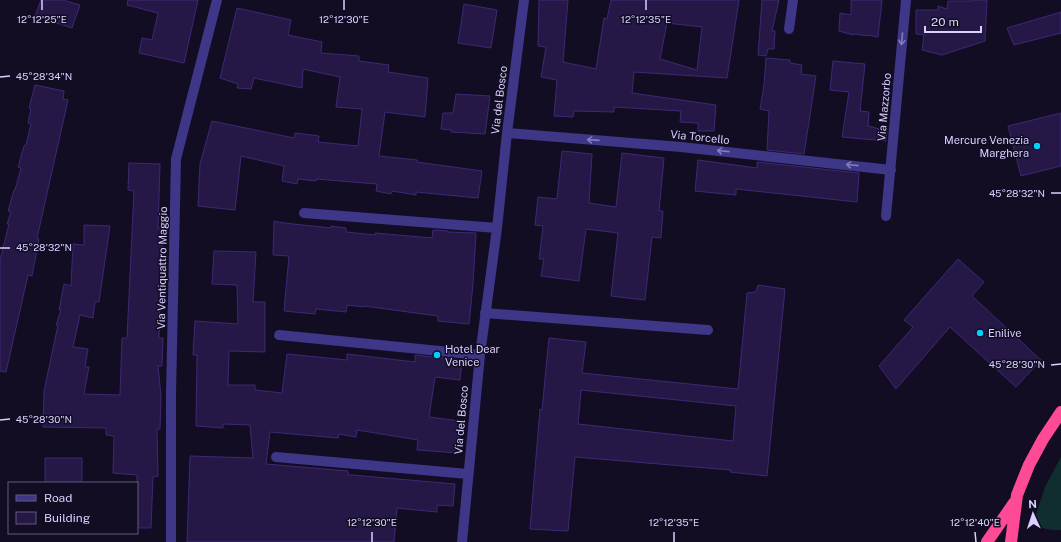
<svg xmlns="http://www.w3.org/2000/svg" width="1061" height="542" font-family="'Public Sans',sans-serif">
<rect width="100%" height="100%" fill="#130d24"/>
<path fill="#102e2f" d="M1061,457v73c-9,1 -20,-2 -28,-6l12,-37z"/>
<path fill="#251846" stroke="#3d2973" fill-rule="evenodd" d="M41,0h22l17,5 -8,23 -37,-12z
M128,0h70l-14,63 -45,-10 3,-15 10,2 6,-27 -31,-8z
M539,0h29l-5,62 33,7 8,-51 3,1 4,-19h128l-12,78 -93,-6 -2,21 84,12 -2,26h-16v-8l-18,-1 1,-11 -67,-4v5l-40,-1 -1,6 -19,-1 3,-36 -16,-3 5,-30 -8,-1zM667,23l35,4 -5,43 -37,-11z
M762,0h17l-7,31h3l-1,18h-6l-2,7 -8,-1z
M851,0h31l-4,37 -10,-2v1l-14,-2 -1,1 -14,-4 1,-18 11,2z
M971,0h16l-2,41 -43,14 -20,-5 2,-15 -8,-1v-24h22v-4l9,3 1,-8h23z
M464,4l33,6 -6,38 -33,-5z
M237,8l54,12 -3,15 34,7 -1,11 38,3v5l30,4 -1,7 40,6 -3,39 -40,-5 -6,44 38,4v2l65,9 -4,27 -62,-6v3l-24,-4 -1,3 -15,-3 1,-7 -61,-5v2l-18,-2 -1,5 -15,-3 2,-15 -43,-10 -6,54 -37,-4 2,-42 12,-43 82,17 1,-5 24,3 -1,6 40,4 4,-37 -26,-2 4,-30 -37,-8 -1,19 -48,-10 -3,11 -14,-1 1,-4 -18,-6z
M1061,12v21l-47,12 -7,-17z
M766,58l24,2v3l12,2 -1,9 15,2 -12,78 -37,-4 2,-39 -9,-2 4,-24z
M833,61l32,3 -5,47 9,1 -1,14 19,5 -1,10 -44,-4 7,-45 -19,-2z
M35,85l29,6 -1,8 5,1 -31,138 2,1 -7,37 -4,-1 -22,97 -6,-1v-111l9,-36h-2l4,-12 -3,-1 6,-21h1l6,-22 -3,-1 6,-21 2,-1 5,-21 -3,-1 3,-14 -2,-1z
M456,94l34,2 -5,38 -34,-2v-2l-10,-1 2,-16h10z
M1061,113v53l-40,10 -13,-50z
M562,151l30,3 -3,49 27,4 6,-54 42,5 -5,53h4l-2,27 -9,-1 -7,63 -34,-4 7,-63 -32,-4 -7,52 -38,-5 3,-17h-5l4,-33 -8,-1 3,-28 19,2z
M698,160l59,8v-6l102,11 -2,29 -121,-13v6l-41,-4z
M129,163l31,1 -2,64h5l-1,35h-1l-2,75h4l-1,28h-4l3,30 -1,33h-3l1,47 -5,1 -2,51h-14v-53l-24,-2 1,-37 -8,-1v-7l-63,-1 1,-36 14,-66h-2l5,-15h-2l5,-26 7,2 2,-42 11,1v-20l26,1 -11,76h-4l-2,16 -13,-3 -7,32 15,2 -3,18h4l-5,27 36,1 2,-57h5l7,-147 -6,-1z
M274,221l10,2 47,5v-2l15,2v4l29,3v-2l57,5 1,-8 15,1v1l28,1 -3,51 -4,40 -31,-3v-5l-74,-10v1l-17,-2 -1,7 -30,-3 -1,5 -31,-3 5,-55 -16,-1z
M214,251l42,1 -3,50h12v50l-36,-1 -1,34h27v5l27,3 5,-39 60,6v-6l68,8v-7l47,5 -2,20 -25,-3 -6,40 31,4 -2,32 -41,-3 1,-10 -61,-10 -1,7 -17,-3 -1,4 -68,-6 -4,32 82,7v4h4l103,9 -2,22 -16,-1v7l-40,-4 -3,34h-207l3,-86 63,2 -3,-33 -27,-1v4l-27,-2 1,-71h-4l2,-34 43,3 -1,-39 -25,-1z
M958,259l26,23 -12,14 69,64 -25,27 -66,-60 -54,62 -17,-23 34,-39 -9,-7z
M758,285l27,4 -18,187 -37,-4 1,-2 -156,-13 -7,74 -38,-2 10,-120 2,1 7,-72 37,4 -4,31 156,16 9,-96 9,-1zM581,390l155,16 -3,35 -155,-17z
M45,458h37v25h-37z"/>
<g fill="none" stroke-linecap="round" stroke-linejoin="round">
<path stroke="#3e3686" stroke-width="10" d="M789,29l4,-29
M507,133l174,14 210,23
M304,213l193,15
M886,216l20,-216
M485,313l223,17
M279,335l201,20
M276,457l192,17
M171,542v-148l5,-235 41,-159
M462,542l18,-187 17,-127 10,-95 17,-133"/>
<path stroke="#ff4b95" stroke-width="12" d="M987,542l27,-39
M1011,542l6,-47 12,-30 14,-26 18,-27"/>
</g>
<defs><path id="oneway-shaft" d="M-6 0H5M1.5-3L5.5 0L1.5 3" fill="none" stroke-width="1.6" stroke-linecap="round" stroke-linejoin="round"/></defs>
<g stroke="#847bbc">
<use href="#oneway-shaft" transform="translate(902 39) rotate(95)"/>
<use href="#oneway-shaft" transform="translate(593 140) rotate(-176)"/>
<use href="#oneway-shaft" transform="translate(723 151) rotate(-174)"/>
<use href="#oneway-shaft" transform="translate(852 165) rotate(-174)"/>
</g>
<path fill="none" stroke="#d9d0ff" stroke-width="1.5" d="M42,0v10M344,0v10M646,0v10M0,77l10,-1M1051,193h10M0,248h10M1051,365l10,-1M0,420l10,-1M372,532v10M674,532v10M975,532l1,10"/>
<g fill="#00d1fb" stroke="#130d24" stroke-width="1.5">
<circle cx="1037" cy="146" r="4"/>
<circle cx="980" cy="333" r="4"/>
<circle cx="437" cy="355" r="4"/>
</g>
<g text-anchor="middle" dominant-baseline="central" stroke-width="3" stroke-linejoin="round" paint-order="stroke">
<g font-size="11" fill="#d9d0ff" stroke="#130d24">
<text transform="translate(499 100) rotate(-83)">Via del Bosco</text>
<text transform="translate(884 107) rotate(-85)">Via Mazzorbo</text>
<text transform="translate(700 137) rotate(6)">Via Torcello</text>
<text transform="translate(162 268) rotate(-89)">Via Ventiquattro Maggio</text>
<text transform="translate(461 420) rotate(-85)">Via del Bosco</text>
</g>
<g font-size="11" fill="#d9d0ff" stroke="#130d24" text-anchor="start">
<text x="1029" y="140" text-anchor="end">Mercure Venezia<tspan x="1029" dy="13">Marghera</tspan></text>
<text x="988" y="333">Enilive</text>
<text x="445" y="349">Hotel Dear<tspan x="445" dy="13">Venice</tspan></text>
</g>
</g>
<g font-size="10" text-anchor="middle" fill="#d9d0ff" stroke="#130d24" stroke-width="3" stroke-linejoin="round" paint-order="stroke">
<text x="42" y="23">12°12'25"E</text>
<text x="344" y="23">12°12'30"E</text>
<text x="646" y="23">12°12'35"E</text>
<text x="44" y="80">45°28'34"N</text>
<text x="1017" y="197">45°28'32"N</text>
<text x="44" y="251">45°28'32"N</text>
<text x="1017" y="368">45°28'30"N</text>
<text x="44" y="423">45°28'30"N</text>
<text x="372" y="526">12°12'30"E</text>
<text x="674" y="526">12°12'35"E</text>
<text x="975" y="526">12°12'40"E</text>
</g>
<rect x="8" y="482" width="130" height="52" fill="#130d24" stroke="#625b7c"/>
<rect x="16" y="495" width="20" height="6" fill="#3e3686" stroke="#625b7c"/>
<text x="44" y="502" font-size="12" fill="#d9d0ff">Road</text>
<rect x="16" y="512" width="20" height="12" fill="#251846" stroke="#625b7c"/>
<text x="44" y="522" font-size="12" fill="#d9d0ff">Building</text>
<g transform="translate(1033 514) rotate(357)" stroke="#130d24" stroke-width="3" paint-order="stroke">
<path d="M0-3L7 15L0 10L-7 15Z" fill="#d9d0ff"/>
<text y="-6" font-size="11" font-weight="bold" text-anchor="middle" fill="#d9d0ff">N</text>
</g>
<path d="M925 26v6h56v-6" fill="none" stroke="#d9d0ff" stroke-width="2"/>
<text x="931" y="26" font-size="12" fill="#d9d0ff" stroke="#130d24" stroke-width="3" paint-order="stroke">20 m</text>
</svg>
